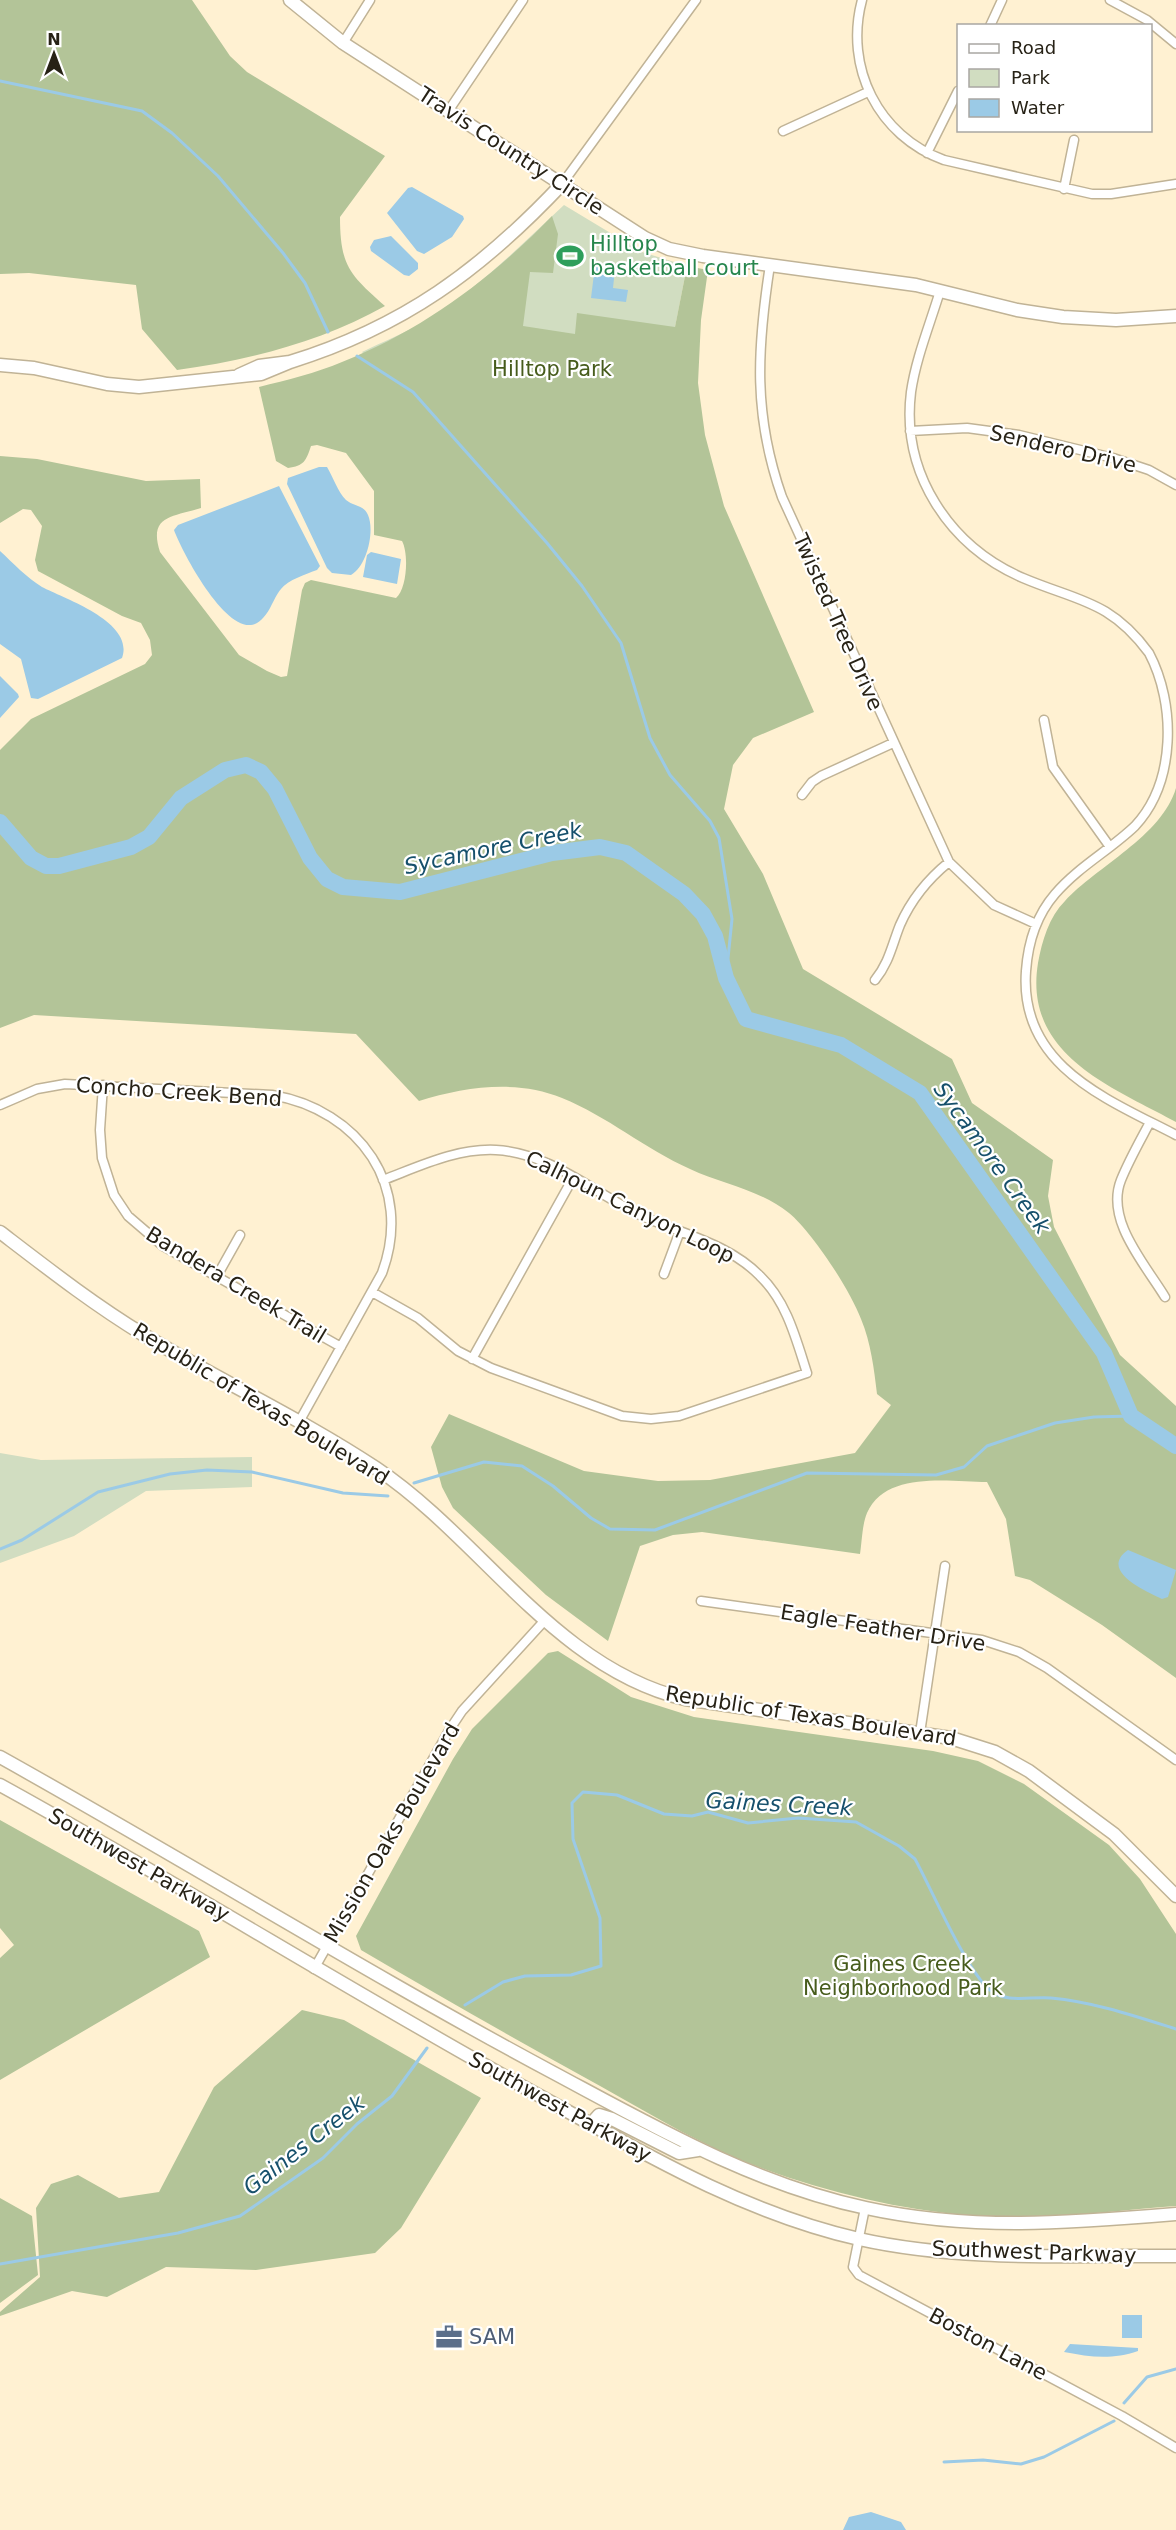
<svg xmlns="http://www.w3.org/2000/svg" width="1176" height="2530" font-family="'DejaVu Sans',sans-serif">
<rect width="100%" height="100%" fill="#fff1d2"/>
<path fill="#d1ddc1" d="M564,205l78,47 45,14 -70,358 -255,-272c22,-11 46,-20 67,-33 51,-32 92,-74 135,-114z
M0,1453l41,7 211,-3v30l-106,4 -72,45 -74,27z"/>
<path fill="#b3c498" d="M0,0h192l38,56 17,16 138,84 -45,61c0,49 10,58 45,89 -64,36 -136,54 -208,64l-35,-41 -6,-44 -107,-12 -29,1z
M552,216l6,18 -5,39 -23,-1 -7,54 52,8 2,-21 98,14 12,-61 21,4 -7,50 -3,63 7,52 19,71 90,206 -61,26 -20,27 -9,44 39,65 40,95 149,90 20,44 81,57 -5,36 6,31 66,128 56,51v272l-74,-53 -72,-45 -15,-4 -9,-57 -19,-37c-36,0 -101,-12 -120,31 -5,12 -5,29 -7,41l-158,-22 -29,3 -33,11 -32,95 -62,-46 -93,-87 -11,-21 -11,-40 18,-33 135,57 74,10 52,-1 145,-27 36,-48 -14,-11c-3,-25 -6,-51 -16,-75 -11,-29 -48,-86 -72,-106 -28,-23 -67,-29 -99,-44 -45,-20 -83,-53 -128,-71 -45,-19 -98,-11 -143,3l-63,-67 -322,-19 -34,13v-278l31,-31 114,-55 7,-9 -2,-15 -9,-17 -19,-7 -84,-45 -3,-11 7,-34 -11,-16 -8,-1 -23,14v-67l37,3 109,22 54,-2 1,29c-28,9 -53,7 -41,44l79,103 28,16 14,6 6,-1 15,-86 3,-7 6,-3 85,18c11,-9 13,-44 6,-57l-28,-6v-44l-28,-38 -29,-8 -6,1c-5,15 -7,20 -23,22l-12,-7 -17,-74c28,-7 57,-14 83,-25 81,-32 150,-84 210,-146z
M1176,788v334c-64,-35 -153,-67 -138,-159 4,-22 11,-46 27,-62 31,-34 97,-65 111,-113z
M558,1651l73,46 63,20 239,34 45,10 46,23 85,61 31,34 36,55v272c-67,5 -137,15 -204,10 -78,-7 -156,-26 -229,-55 -55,-23 -108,-56 -161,-85 -74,-41 -148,-83 -221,-126l-5,-14 97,-177 19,-30 76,-76z
M0,1820l199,111 11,26 -210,123v-122l14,-13 -14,-17z
M302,2010l42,10 137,78 -80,130 -26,25 -119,17 -90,-3 -59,30 -35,-6 -72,25v-4l40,-35 -4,-69 15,-24 27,-9 41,23 40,-6 55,-105z
M0,2198l32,18 6,59 -38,28z"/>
<path fill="#9bcae6" d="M412,187l51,29 1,3 -12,18 -28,17 -7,-3 -30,-38 21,-25z
M391,236l27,27v6l-9,7 -5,-1 -33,-24 -1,-4 4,-7z
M595,266l20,3 -2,19 15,2 -2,12 -35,-4z
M319,467h8c6,10 11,25 19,33 7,6 18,5 22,15 7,16 -1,51 -17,60l-19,-2 -5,-5 -40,-84 1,-6z
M279,486l41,80 -3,4c-11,4 -29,10 -36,19 -9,11 -11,26 -24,34 -29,17 -76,-73 -83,-93l4,-5z
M0,551c13,12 27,27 42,36 23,12 93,35 80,71l-84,41 -7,-1 -10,-39 -21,-15z
M371,552l30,7 -4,25 -34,-7 4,-22z
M0,676l18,18 1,3 -19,21z
M1128,1550l48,20 -8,27 -6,2c-15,-7 -64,-28 -34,-49z
M1122,2315h20v23h-20z
M1070,2344l68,4v3c-26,9 -48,6 -74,1z
M871,2512l30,10 5,8h-63l6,-13z"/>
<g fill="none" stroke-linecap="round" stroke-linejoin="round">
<path stroke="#9bcae6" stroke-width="3" d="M0,81l142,30 30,22 46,43 65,77 22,30 23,49
M357,356l56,36 134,151 35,43 39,57 29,95 20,37 40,46 9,17 13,81 -6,59
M414,1483l70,-21 38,4 31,20 38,32 19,11 45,1 152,-57 129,2 28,-8 23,-21 68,-23 39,-6 37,-1
M0,1549l22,-9 76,-48 72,-18 37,-4 45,2 91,21 45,3
M465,2005l38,-23 22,-6 46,-1 30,-9 -1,-48 -27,-79 -1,-36 11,-11 34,3 47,19 28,2 16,-4 40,11 50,-5 58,4 43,24 16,13c16,29 52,113 75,131 17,14 41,6 61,8 43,4 84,18 125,31
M0,2264l178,-31 62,-17 83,-58 34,-34 35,-28 35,-48
M1124,2403l23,-26 29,-8
M944,2462l39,-2 38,4 23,-7 70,-36"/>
<path stroke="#9bcae6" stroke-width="16" d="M0,822l31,36 15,8h13l72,-19 18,-10 32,-39 44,-28 21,-5 15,7 14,17 35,69 17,21 16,8 57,5 152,-39 48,-6 26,6 58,41 19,20 12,22 11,42 20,41 95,26 79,48 184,260 27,63 45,30"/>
<defs>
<path id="street" d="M862,0c-18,67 16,136 82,160l148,34h19l65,-10
M1110,0l37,20 29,24
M990,26l12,-26
M343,43l27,-43
M449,110l74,-110
M783,131l85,-39
M927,153l31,-62
M562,184l134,-184
M1064,189l10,-49
M770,265c-13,84 -17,150 12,232l167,365 45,43 42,19
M940,291c-10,33 -24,67 -29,101 -10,81 38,154 112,186 54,23 87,22 126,75 27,51 27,129 -14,173 -25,24 -57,41 -80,68 -19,22 -27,49 -29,77 -7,95 81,128 150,164
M910,431l57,-3 52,7 94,23 36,12 27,15
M1044,720l9,47 57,80
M802,795l10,-13 9,-6 72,-33
M875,980c14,-17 17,-35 25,-55 11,-25 28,-46 49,-63
M103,1085l-3,45 2,28 12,37 14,21 35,30 178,101
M0,1105l37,-16 28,-5 207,11c88,15 142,92 110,178l-83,149
M1150,1122c-10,19 -21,38 -29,58 -16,40 24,84 44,117
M664,1274l16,-43
M217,1276l23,-41
M372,1292l46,26 40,33 33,17 131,48 29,3 28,-3 128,-43c-11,-34 -20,-71 -47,-97 -32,-33 -79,-42 -120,-61 -47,-23 -90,-62 -144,-65 -39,-2 -76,16 -113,30
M472,1359l101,-181
M701,1601l281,39 37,12 28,16 129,92
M920,1733l25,-167
M314,1969l136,-240 12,-18 84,-92
M865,2208l-12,59 6,8 263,141 54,32"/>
<path id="secondary" d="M290,0l53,43 302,195 24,11 34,7 213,29 101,25 46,7 53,3 60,-4
M290,362c113,-35 191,-92 272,-178
M0,365l34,3 73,16 32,3 122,-13 29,-12 -31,4 -20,9
M0,1232c47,36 93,72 144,103 76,46 158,84 232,133 106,71 179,200 309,231l266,39 44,14 34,19 85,63 62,62
M0,1757c185,103 365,215 552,315 101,54 201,112 314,136 105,23 204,15 310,6
M0,1785c182,100 358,211 540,311 103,57 204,117 319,143 103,23 212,16 317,17
M591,2124l8,-9 13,4 67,34 19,-3"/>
</defs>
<use href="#street" stroke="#c0b396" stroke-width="11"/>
<use href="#secondary" stroke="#c0b396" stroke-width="15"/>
<use href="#street" stroke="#fff" stroke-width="8"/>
<use href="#secondary" stroke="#fff" stroke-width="12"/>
</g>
<defs>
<symbol id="stadium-bare" viewBox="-9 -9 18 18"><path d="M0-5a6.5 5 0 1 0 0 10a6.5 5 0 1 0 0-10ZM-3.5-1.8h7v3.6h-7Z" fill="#2e9e5b" stroke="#fff" stroke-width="2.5" paint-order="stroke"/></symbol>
<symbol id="office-bare" viewBox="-9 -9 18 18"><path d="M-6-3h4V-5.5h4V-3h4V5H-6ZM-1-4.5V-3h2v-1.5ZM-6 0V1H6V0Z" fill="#5c6f8a" stroke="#fff" stroke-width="2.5" paint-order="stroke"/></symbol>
</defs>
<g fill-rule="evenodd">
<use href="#stadium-bare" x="551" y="237" width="38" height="38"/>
<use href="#office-bare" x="430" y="2318" width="38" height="38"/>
</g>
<g text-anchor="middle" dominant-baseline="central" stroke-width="4.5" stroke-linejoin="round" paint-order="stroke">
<g font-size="21" fill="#272216" stroke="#fff">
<text transform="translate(511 151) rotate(33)">Travis Country Circle</text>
<text transform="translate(1063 449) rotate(13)">Sendero Drive</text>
<text transform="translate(838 622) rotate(66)">Twisted Tree Drive</text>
<text transform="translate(179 1092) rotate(4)">Concho Creek Bend</text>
<text transform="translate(630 1207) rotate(26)">Calhoun Canyon Loop</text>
<text transform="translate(236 1285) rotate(31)">Bandera Creek Trail</text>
<text transform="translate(261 1404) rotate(31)">Republic of Texas Boulevard</text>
<text transform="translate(883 1628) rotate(9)">Eagle Feather Drive</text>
<text transform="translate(811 1716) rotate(9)">Republic of Texas Boulevard</text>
<text transform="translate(392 1833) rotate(-60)">Mission Oaks Boulevard</text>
<text transform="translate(139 1865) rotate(30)">Southwest Parkway</text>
<text transform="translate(560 2107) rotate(29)">Southwest Parkway</text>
<text transform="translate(1034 2252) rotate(2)">Southwest Parkway</text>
<text transform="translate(988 2344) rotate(28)">Boston Lane</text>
</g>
<g font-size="21" fill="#27864d" stroke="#fff" text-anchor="start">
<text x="590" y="244">Hilltop<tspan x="590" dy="24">basketball court</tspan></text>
</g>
<g font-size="21" fill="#475c1c" stroke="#fff">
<text x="552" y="369">Hilltop Park</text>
<text x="903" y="1964">Gaines Creek<tspan x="903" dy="24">Neighborhood Park</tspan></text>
</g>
<g font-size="21" fill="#4e5e75" stroke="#fff" text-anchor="start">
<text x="469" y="2337">SAM</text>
</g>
<g font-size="22" font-style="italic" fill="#16506c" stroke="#fff">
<text transform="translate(493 848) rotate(-12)">Sycamore Creek</text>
<text transform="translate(992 1158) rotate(54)">Sycamore Creek</text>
<text transform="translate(779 1804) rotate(3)">Gaines Creek</text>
<text transform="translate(304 2145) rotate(-38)">Gaines Creek</text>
</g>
</g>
<rect x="957" y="24" width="195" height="108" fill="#ffffff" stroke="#a9a7a2" stroke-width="1.5"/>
<rect x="969" y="44" width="30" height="9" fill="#ffffff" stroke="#a9a7a2" stroke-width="1.5"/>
<text x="1011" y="54" font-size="18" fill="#272216">Road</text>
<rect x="969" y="69" width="30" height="18" fill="#d1ddc1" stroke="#a9a7a2" stroke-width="1.5"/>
<text x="1011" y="84" font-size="18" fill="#272216">Park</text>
<rect x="969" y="99" width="30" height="18" fill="#9bcae6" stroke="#a9a7a2" stroke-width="1.5"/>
<text x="1011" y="114" font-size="18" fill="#272216">Water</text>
<g transform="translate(54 54)" stroke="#ffffff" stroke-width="4.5" paint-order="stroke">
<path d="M0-4.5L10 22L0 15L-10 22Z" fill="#272216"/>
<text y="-9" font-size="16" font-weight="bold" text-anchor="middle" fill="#272216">N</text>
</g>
</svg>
